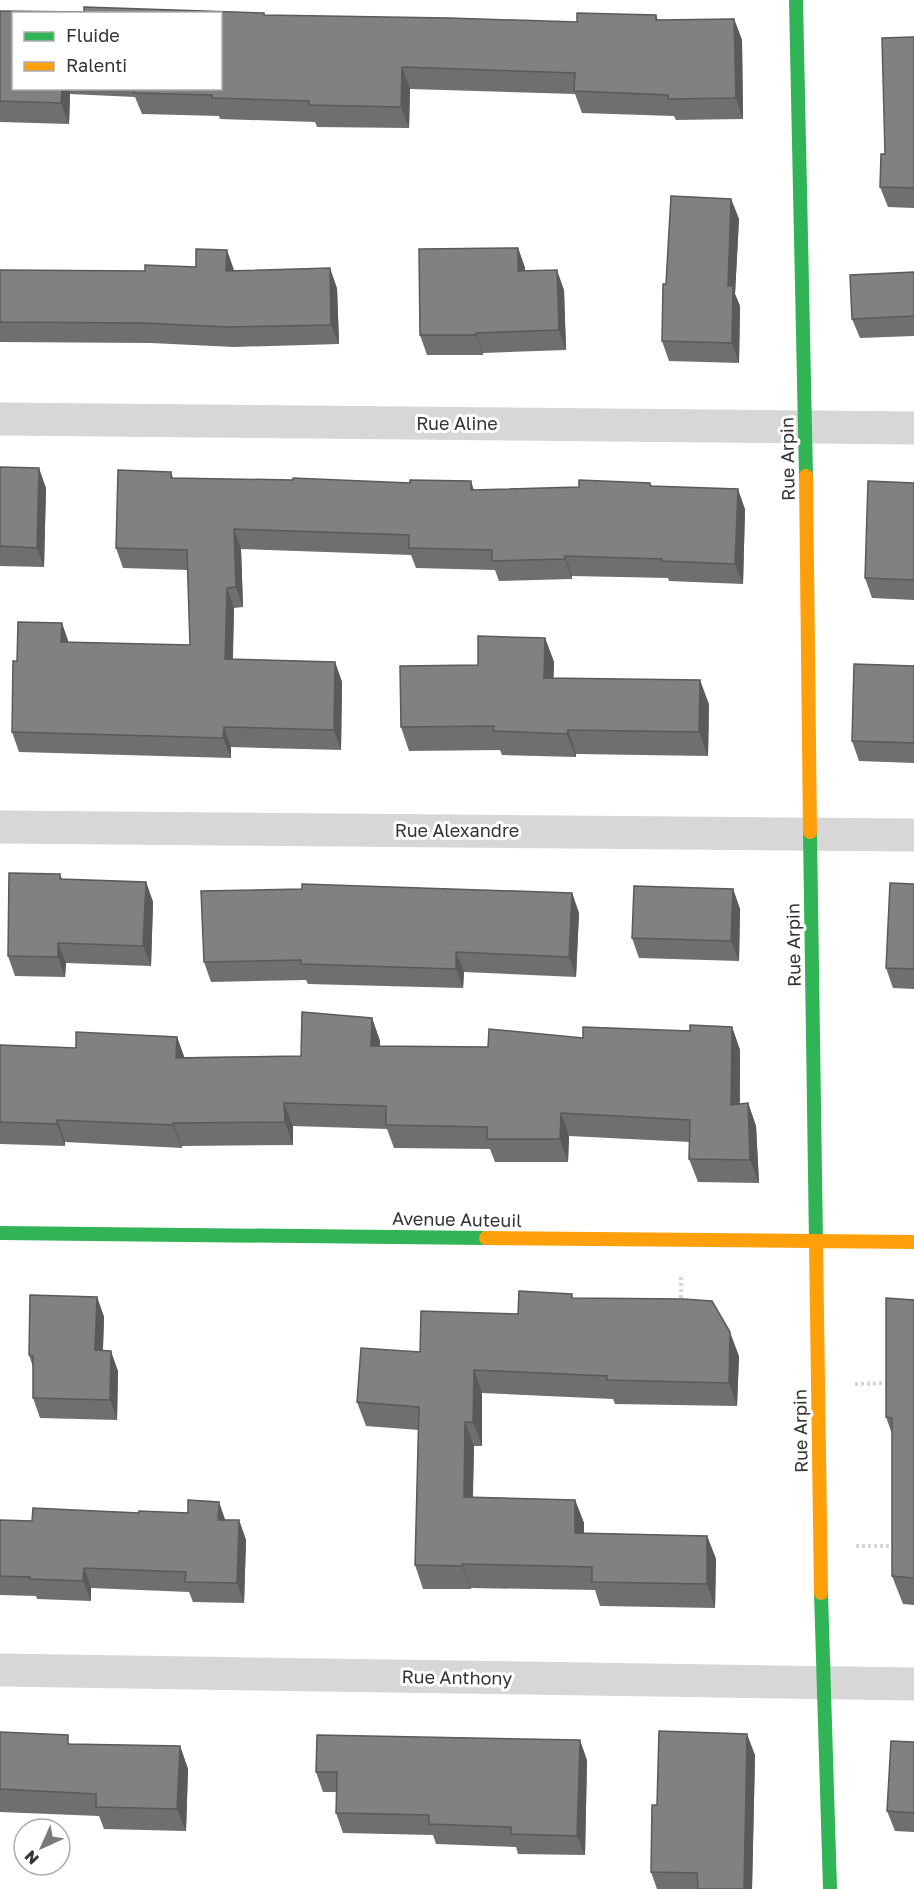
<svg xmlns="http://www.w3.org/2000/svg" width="914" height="1889" font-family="'Golos Text',sans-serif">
<rect width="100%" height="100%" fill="#fff"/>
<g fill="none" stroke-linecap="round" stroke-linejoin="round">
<path stroke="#d6d6d6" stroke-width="4" stroke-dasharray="3 3" stroke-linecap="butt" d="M681,1304v-28
M855,1384l34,-1
M856,1546h40"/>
<path stroke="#d7d7d7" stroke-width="33" d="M0,419l914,9
M0,827l914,8
M0,1670l914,14"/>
<path stroke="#30b455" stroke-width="14" d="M796,0l10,476
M810,832l6,411
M0,1233l486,5
M821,1593l9,296"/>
<path stroke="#ff9f0a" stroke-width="14" d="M806,476l4,356
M486,1238l428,4
M816,1243l5,350"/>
</g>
<path fill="#6f6f6f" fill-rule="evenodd" d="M0,11l577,11 79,-7 2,5 76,-1 8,21 1,79 -67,1 -2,-4 -92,-3 -7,-19 -165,-5 -1,39 -92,-1 -2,-5 -95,-3 -1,-3 -77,-2 -7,-17 -65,-3 -1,30 -69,-2zM14,14l206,74h-206z
M914,37v171l-26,-1 -8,-20 5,-33z
M731,199l8,20 -4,75 5,12 -1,57 -70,-2 -7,-20 4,-57z
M518,248l7,20v3l39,19 2,60 -83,3v2h-56l-7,-20z
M0,270l145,1 89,-1 103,18 2,56 -105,3 -83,-4 -151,-1z
M914,272v64l-54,2 -8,-19z
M0,467l46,21 -2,79 -44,-1z
M171,472l2,6 237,5 61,-2 3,9 105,-3 71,-4 2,3 93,23 -2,75 -74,-3 -1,-3 -96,-2v3l-73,2 -4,-11 -79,-2 -5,-13 -170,-6 2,58 -9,1 -1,51 102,3 7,20 -1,68 -110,-3v11l-212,-6 -7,-20 5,-71 52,-19 121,3 -2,-75 -65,-2 -7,-20z
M914,483v117l-42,-2 -7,-20z
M545,638l9,24 -1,16 156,26 -1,52 -132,-2v3l-74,-2 -2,-5 -91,1 -8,-24 77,-62z
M914,666v97l-55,-2 -7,-20z
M60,874l2,5 84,3 7,20 -2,64 -85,-3 -1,14 -50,-1 -7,-20z
M914,884v105l-21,-1 -7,-20z
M733,889l7,20 -1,52 -100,-3 -7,-20z
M572,893l7,20 -3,64 -112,-5 -1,16 -155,-4 -2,-4 -95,2 -7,-20z
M372,1018l8,23v5l108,1 95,-9 149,-11 8,23v54l8,-1 8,23 3,57 -61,-1 -9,-23 1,-17 -121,-6 -1,26h-73l-5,-13 -96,-1 -7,-19 -94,-3v19l-111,1v2l-117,-6v4l-65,-2v-99l76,3 101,-11 7,20 117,-1z
M97,1297l7,20 -1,34 15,20 -1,49 -77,-2 -7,-20v-31l-4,-12z
M573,1298l166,58 -2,50 -122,-2 -2,-5 -131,-6v53h-8l-1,51 102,3 9,23v10l123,3 9,23 -1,49 -115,-2 -5,-16 -124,-2v1h-48l-8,-24 4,-135 -53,-4 -9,-24 63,-50 98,-38z
M914,1300v305l-11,-1 -11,-28v-142l-6,-17z
M0,1520l32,1 207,-1 7,20 -2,63 -51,-1 -4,-10 -98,-4v13l-54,-2 -1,-3 -36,-1z
M0,1732l72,12 108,2 8,23 -2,62 -82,-2 -5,-13 -99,-4z
M914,1742v90l-19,-1 -8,-20z
M755,1755l-3,134h-95l-6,-17 6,-67z
M587,1760l-2,95 -67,-1 -2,-7 -80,-3 -3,-9 -90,-2 -7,-20v-21h-13l-7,-20z"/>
<path fill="#5a5a5a" d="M734,19l8,21 1,79 -7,-21z
M402,67l8,22 -1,39 -8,-21z
M62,88h6l2,6 -1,30 -8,-21z
M731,199l8,20 -4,75 5,12 -1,57 -7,-20 -4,-57z
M518,248l7,20 1,23 -8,-20z
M227,250l7,20 -1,21 -7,-20z
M330,268l7,20 2,56 -8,-19z
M557,270l7,20 2,60 -7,-20z
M476,333l7,20v2l-7,-20z
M39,468l7,20 -2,79 -7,-19z
M738,489l7,20 -2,75 -8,-20z
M234,529l7,20 2,58 -7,-20z
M565,556l7,20v3l-7,-20z
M227,588l7,20 -2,71 -7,-20z
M62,623l7,20 -8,-1z
M545,638l9,24 -1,40 -9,-24z
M335,662l7,20 -1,68 -7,-20z
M700,680l9,24 -1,52 -9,-24z
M224,727l7,20v11l-8,-20z
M568,730l8,24v3l-9,-23z
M146,882l7,20 -2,64 -8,-20z
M733,889l7,20 -1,52 -8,-20z
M572,893l7,20 -3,64 -7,-20z
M58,943l8,20 -1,14 -7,-20z
M456,952l8,20 -1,16 -7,-19z
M372,1018l8,23v27l-9,-22z
M732,1027l8,23 -1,78 -8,-23z
M177,1037l8,22 -9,-1z
M284,1103l9,23v19l-8,-23z
M748,1103l8,23 3,57 -9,-23z
M561,1113l8,23 -1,26 -8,-23z
M57,1120l8,22v4l-8,-22z
M173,1123l9,23v2l-9,-23z
M97,1297l7,20 -2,53 -7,-20z
M730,1332l9,24 -2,50 -8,-23z
M111,1351l7,20 -1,49 -7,-20z
M474,1370l8,23v53l-9,-24z
M465,1422l9,24 -2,74 -8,-23z
M575,1500l9,23 -1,33 -8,-23z
M219,1502l7,20 -8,-2z
M239,1520l7,20 -2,63 -7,-20z
M707,1536l9,23 -1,49 -8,-24z
M462,1564l9,24v1l-9,-23z
M84,1568l7,20v13l-8,-20z
M747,1734l8,21 -3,134h-8z
M580,1740l7,20 -2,95 -8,-19z
M180,1746l8,23 -2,62 -9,-22z"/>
<path fill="#818181" stroke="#5a5a5a" stroke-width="1.5" d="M84,7l180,6v2l184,3 129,4v-9l79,2v5l78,-1 2,79 -68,1v-4l-94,-4 1,-18 -173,-6 -1,40 -92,-2v-4l-97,-3v-3l-78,-2v-5h86v-74h-206v74h48l-1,15 -61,-2v-90l84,1z
M914,37v151l-34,-1 1,-33h4l-3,-116z
M671,196l60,3 -3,87h5l-1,57 -70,-2 1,-57h3z
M518,248v23l39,-1 2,60 -83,3v2h-56l-1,-86z
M196,249l31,1 -1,21 104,-3 1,57 -104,2 -84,-4 -143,-1v-52l145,1v-6l51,2z
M914,272v44l-62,3 -2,-44z
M0,467l39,1 -2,80 -37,-2z
M118,470l53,2v6l122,2v-2l117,5v-3l61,1v9l108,-3v-7l71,3v3l88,3 -3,75 -73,-3v-2l-97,-3v3l-73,2v-11l-83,-2v-13l-175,-6 2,58 -9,1 -2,71 110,3 -1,68 -110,-3 -1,11 -211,-6 1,-71h4l1,-39 44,1 -1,19 129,3 -3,-95 -71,-2z
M868,481l46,2v97l-49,-2z
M478,636l67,2 -1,40 156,2 -1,52 -131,-2 -1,4 -74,-3 1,-5 -93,1 -1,-61 78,-1z
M854,664l60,2v77l-62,-2z
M9,873l51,1v5l86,3 -3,64 -85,-3v14l-50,-1z
M890,883l24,1v85l-28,-1z
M302,884l270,9 -3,64 -113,-5v17l-155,-5v-4l-97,2 -3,-71 101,-2z
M634,886l99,3 -2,52 -99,-3z
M302,1012l70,6 -1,28 117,1 1,-18 94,9v-11l107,4v-6l42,2 -1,78 17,-2 2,57 -61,-1 1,-39 -129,-7 -1,26h-73v-12l-101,-2v-19l-102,-3 1,19 -112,1v2l-116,-5v4l-57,-2v-77l76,3v-16l101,5 -1,21 125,-2z
M519,1291l53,3v4l111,1 29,2 18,31 -1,51 -122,-3v-4l-133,-6 -1,52h-8l-1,75 111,3v33l132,3v48l-115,-2v-15l-130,-3v2l-47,-1 4,-158 -62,-5 4,-54 59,4 1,-41 97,3z
M30,1295l67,2 -2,53 16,1 -1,49 -77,-2v-42l-4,-1z
M886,1298l28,2v278l-22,-2v-158l-6,-1z
M188,1500l31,2 -1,18h21l-2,63 -52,-1 1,-10 -102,-4 -1,13 -54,-2 1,-2 -30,-1v-56l32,1 1,-13 106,5v-2l49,2z
M659,1731l88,3 -3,155h-46l-1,-16 -46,-1 1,-67h5z
M0,1732l68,3v9l112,2 -3,63 -81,-2v-13l-96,-5z
M317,1735l263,5 -3,96 -66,-2v-7l-82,-3v-9l-93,-2 1,-41h-21z
M891,1741l23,1v71l-27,-2z"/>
<g text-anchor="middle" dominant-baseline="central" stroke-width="6" stroke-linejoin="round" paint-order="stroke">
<g font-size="18" fill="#333" stroke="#fff">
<text x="457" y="423">Rue Aline</text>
<text transform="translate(787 459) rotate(-91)">Rue Arpin</text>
<text x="457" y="830">Rue Alexandre</text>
<text transform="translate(793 945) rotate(-91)">Rue Arpin</text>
<text transform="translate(457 1219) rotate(1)">Avenue Auteuil</text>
<text transform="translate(800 1431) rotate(-91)">Rue Arpin</text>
<text transform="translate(457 1677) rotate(1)">Rue Anthony</text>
</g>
</g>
<rect x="12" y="12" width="210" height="78" fill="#ffffff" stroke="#adadad" stroke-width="1.5"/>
<rect x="24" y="32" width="30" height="9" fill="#30b455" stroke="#adadad" stroke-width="1.5"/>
<text x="66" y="42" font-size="18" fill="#333333">Fluide</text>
<rect x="24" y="62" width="30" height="9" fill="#ff9f0a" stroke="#adadad" stroke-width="1.5"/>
<text x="66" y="72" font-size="18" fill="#333333">Ralenti</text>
<g transform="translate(42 1847) rotate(225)"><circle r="28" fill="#ffffff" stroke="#adadad" stroke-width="1.5"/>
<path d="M0-4.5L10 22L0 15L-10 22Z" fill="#7a7a7a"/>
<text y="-9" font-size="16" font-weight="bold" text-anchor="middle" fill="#333333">N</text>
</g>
</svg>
